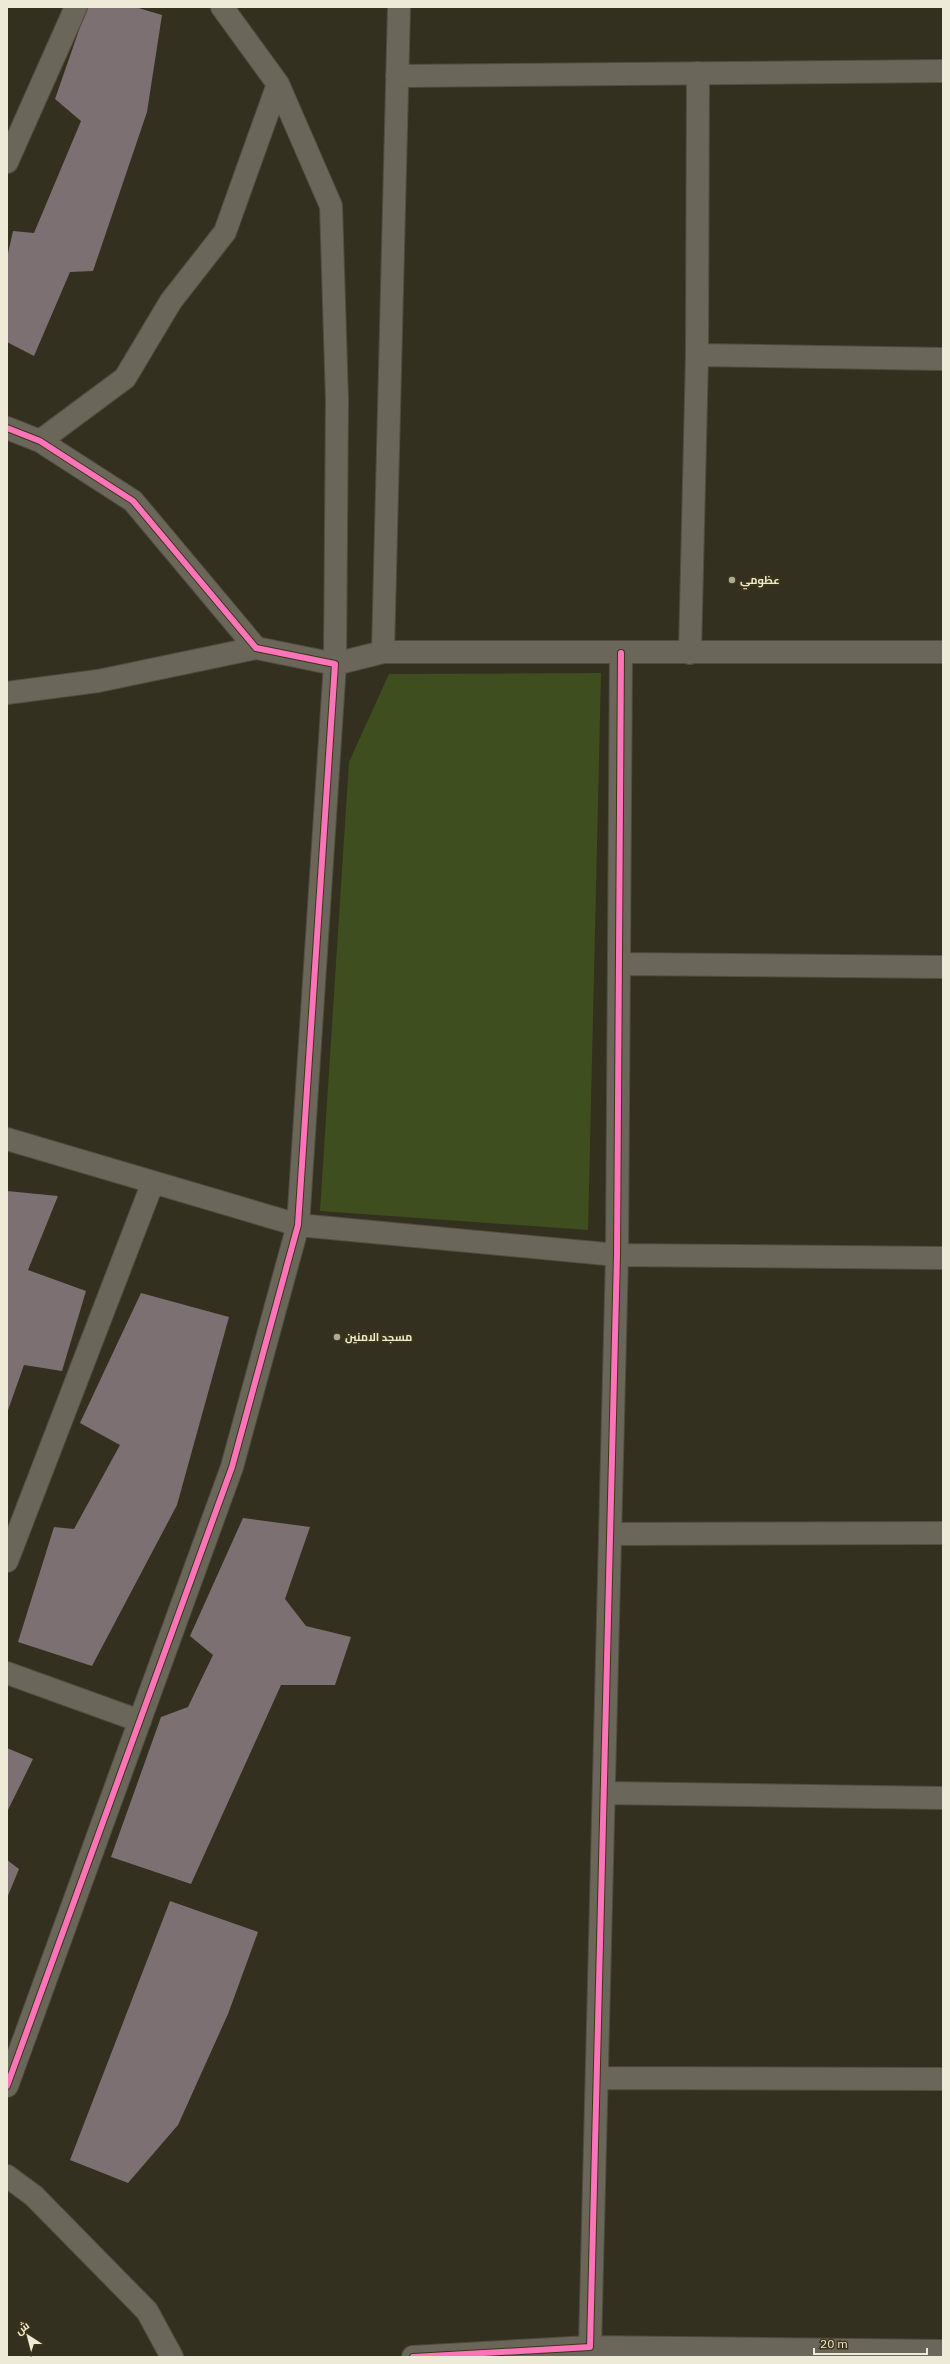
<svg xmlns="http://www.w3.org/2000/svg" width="950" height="2364" font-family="'IBM Plex Sans',Cairo,sans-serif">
<rect width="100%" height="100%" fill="#34301f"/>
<path fill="#3e4e1e" d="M601,673l-13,557 -268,-19 29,-449 40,-88z"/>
<path fill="#7c7073" d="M87,7h48l27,8 -15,97 -54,159 -23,1 -36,84 -27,-14v-84l6,-27 21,2 47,-112 -26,-22z
M7,1191l51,5 -30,74 58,21 -24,80 -38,-6 -17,48z
M141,1293l88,24 -52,188 -85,161 -74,-24 36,-115 20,2 46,-84 -40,-22z
M243,1518l67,9 -25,72 21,27 45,11 -16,48h-54l-90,199 -80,-27 50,-140 27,-10 25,-52 -23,-19z
M7,1748l26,11 -26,53z
M7,1860l12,9 -12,29z
M170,1901l88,31 -30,82 -50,111 -50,58 -58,-23z"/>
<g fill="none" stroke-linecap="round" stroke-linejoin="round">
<defs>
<path id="minor" d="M222,7l56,77 53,122 6,194 -2,264 48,-12h560
M698,73l-1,282 246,4
M397,76l546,-5
M7,162l69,-155
M7,428l33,13 93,60 123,147 79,16 -37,561 -66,242 -225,619
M40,441l85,-63 46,-77 54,-69 53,-148
M383,652l16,-645
M690,653l7,-298
M7,693l91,-12 158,-33
M619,964l324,3
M7,1139l291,86 319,30 326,3
M610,1534l333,-1
M7,1561l146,-379
M7,1673l133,48
M604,1793l339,5
M597,2078l346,1
M7,2176l27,20 113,115 25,46
M590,2347l353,4
M413,2357l177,-10 27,-1092 4,-602"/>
</defs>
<use href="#minor" stroke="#514e40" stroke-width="24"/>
<use href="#minor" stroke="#6a665a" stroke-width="22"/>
<defs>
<path id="cycleway" d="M7,428l33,13 93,60 123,147 79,16 -37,561 -66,242 -225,619
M413,2357l177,-10 27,-1092 4,-602"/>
</defs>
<use href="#cycleway" stroke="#3d3516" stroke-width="8"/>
<use href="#cycleway" stroke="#fb73b8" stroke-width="6"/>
</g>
<g fill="#ada997" stroke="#3d3516" stroke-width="1.5">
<circle cx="732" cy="580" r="4"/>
<circle cx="337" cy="1337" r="4"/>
</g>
<g text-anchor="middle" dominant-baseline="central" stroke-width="4" stroke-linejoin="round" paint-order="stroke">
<g font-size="11" font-weight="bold" fill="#eeead8" stroke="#3d3516" text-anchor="start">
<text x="740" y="580">عظومي</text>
<text x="345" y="1337">مسجد الامنين</text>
</g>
</g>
<rect width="950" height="2364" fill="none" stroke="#eeead8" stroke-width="16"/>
<g transform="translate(28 2336) rotate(324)" stroke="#3d3516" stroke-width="3" paint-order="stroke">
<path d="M0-3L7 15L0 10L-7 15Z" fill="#eeead8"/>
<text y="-6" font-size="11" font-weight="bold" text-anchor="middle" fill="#eeead8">ش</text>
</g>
<path d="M814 2348v6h113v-6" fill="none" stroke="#eeead8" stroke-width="2"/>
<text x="820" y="2348" font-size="12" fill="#eeead8" stroke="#3d3516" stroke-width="3" paint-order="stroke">20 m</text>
</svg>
